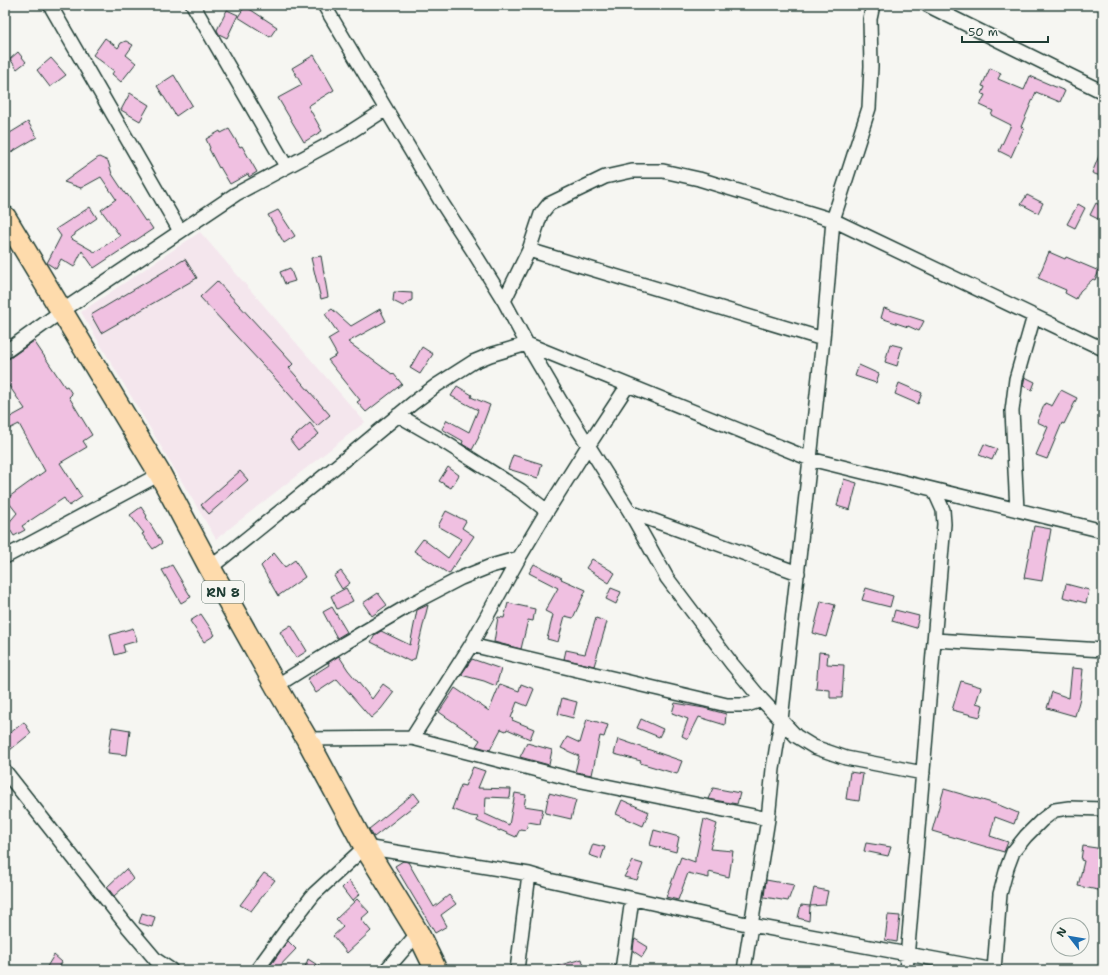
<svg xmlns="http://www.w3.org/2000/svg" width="1108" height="975" font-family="'Shantell Sans',sans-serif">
<rect width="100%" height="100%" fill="#f6f6f2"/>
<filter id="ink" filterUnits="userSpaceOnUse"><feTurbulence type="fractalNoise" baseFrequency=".025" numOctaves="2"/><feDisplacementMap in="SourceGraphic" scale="8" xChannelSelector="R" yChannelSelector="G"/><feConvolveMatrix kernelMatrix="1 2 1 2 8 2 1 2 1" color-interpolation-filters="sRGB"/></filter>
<g filter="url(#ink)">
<path fill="#f4e6ed" d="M200,232l165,190 -149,117 -135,-227z"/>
<path fill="#f0c0e1" stroke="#1f3d34" d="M245,6l32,21 -7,10 -32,-20z
M227,10l11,5 -11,23 -8,-4 -2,-4z
M105,38l13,10 3,-5 5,-2 7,4 -7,10 10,8 -15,19 -9,-8 2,-3 -21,-16z
M18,52l8,10 -9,7 -7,-10z
M314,55l20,35 -26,16 14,25 -18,11 -26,-44 24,-13 -10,-17z
M51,58l15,17 -16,12 -13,-17z
M990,68l11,5 -3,6 26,11 6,-14 35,15 -5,11 -24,-10 -15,35 3,1 -13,29 -12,-6 12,-26 -20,-10 2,-4 -13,-6 5,-10 -3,-1 3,-7 -3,-1z
M174,75l18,30 -16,11 -19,-30z
M130,93l19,12 -9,16 -19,-11z
M28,122l9,15 -32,19v-20z
M229,129l11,18 2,-1 15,26 -8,5 -1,-3 -18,10 -10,-17 -1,1 -10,-19 1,-1 -4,-9 14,-8 1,2z
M1103,146v31l-11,-4z
M99,157l9,4 4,13 14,21 1,-1 18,27 2,-1 6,9 -59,39 -12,-17 -8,16 -13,-8 -5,10 -9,-6 14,-27 -5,-7 34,-22 7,11 -22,15v2l-5,3 25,14 25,-16 -19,-26 15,-11 -15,-22 -20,11 -17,-6z
M1027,195l16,8 -5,10 -17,-9z
M1096,203l7,4 -5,12 -8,-4z
M1078,204l7,4 -10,20 -8,-4z
M278,210l17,26 -11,7 -16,-28z
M1049,252l16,7 1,-2 33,14 -4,9 -2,-1 -13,12 -4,8 -11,-6 1,-3 -28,-12z
M321,256l7,41 -7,2 -10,-41z
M185,259l12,19 -96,55 -10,-18z
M290,268l5,13 -10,3 -5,-12z
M217,281l76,83 -4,4 41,47 -13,11 -44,-50 -73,-79z
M394,292l18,1v7l-9,6 -10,-5z
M884,308l40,13 -5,10 -11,-5v1l-27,-9z
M332,309l19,17 29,-17 6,12 -38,21 44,32 1,-1 9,11 -36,28 -9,-10 3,-2 -32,-40 9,-5 -9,-16 10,-6 -13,-19z
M34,341l31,46 2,-1 5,8 -3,3 23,38 -9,6 4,6 -27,16 22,34 -13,9 -5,-8 -42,28 3,4 -11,6 -7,-11 10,-12 -11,-14 39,-28 -26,-47 -14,7v-11l20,-11 -20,-29v-20l5,-2z
M890,344l12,3 -5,19 -12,-4z
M422,347l11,7 -13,20 -10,-6z
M859,365l20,9 -3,9 -21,-7z
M1025,377l10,5 -3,8 -9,-4z
M899,383l23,10 -4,11 -23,-10z
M457,386l15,9 -1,2 19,8 -12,32h1l-7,13 -10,-6 1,-3 -21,-12 5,-9 22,12 9,-22 -27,-14z
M1061,390l16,8 -13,26 -2,-1 -15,36 -11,-4 12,-28 -11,-5 8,-19 7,3z
M310,423l9,11 -21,16 -8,-10z
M984,444l13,5 -5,11 -13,-5z
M513,455l29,9 -4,14 -30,-9z
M448,467l11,8 -8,13 -12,-7z
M240,471l8,9 -39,34 -8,-9z
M844,479l13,4 -7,27 -13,-4z
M141,507l6,9 -1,1 16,26 -9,6 -11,-15 2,-1 -14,-18z
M446,511l20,10 -4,7 12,8 -25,38 -35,-23 9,-12 25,19 13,-19 -23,-13z
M1034,526l17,3 -9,52 -18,-3z
M274,553l11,14 10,-7 10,17 -27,19 -17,-30z
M592,559l23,14 -6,10 -23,-15z
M534,564l28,14 -1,1 25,11 -13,28 -8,-2 -7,26 -11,-3 6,-24 -8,-4 13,-23 -29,-15z
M172,565l19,32 -10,6 -19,-33z
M341,571l9,12 -8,6 -8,-13z
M1066,584l23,6 -3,13 -23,-6z
M346,588l7,13 -16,8 -6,-13z
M611,588l10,4 -5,12 -10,-5z
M866,588l27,8 -3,11 -28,-7z
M378,593l9,12 -15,11 -9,-13z
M821,601l14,4 -9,32 -13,-4z
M508,603l27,6 -2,12 -5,-1 -7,29 -27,-7 4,-25 6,1z
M428,605l-13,54h-2l-2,3 -40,-20 4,-7 6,-4 29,14 7,-35z
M332,607l15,25 -10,6 -14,-26z
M895,610l24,6 -3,12 -24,-7z
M201,614l14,21 -11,7 -14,-21z
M596,618l11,4 -13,44 -30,-7 2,-9 19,4z
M291,625l16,26 -11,7 -16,-26z
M133,628l4,13 -14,4 2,7 -10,3 -5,-20z
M819,652l9,1 -1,11 17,1 -2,33h-12v-8l-14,-1z
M339,656l9,14 24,29 11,-15 11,8 -13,17 -10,9 -34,-39 -21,14 -9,-14 22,-14 -1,-2z
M472,659l29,10 -5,17 -12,-5 -23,-6z
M1072,668l11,1 -3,29 -5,18 -28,-8 5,-16 17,6z
M961,681l20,6 -5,16 7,2 -3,12 -28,-7z
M500,684l19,7 2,-7 13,5 -7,17 -10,-4 -6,16 2,1 -1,1 22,9 -4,10 -23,-10 -1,2 -5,-2 -11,21 -14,-4 4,-6 -41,-28 16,-24 34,23z
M562,698l15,4 -4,16 -15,-4z
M675,703l29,5 22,6 -1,11 -26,-8 -11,22 -6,-3 6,-17 -16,-6z
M587,719l21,6 -4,12 -4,-1 -8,39 -17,-3 4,-16 -18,-8 6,-11 13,6z
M641,719l22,10 -4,8 -22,-9z
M24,722l7,11 -26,21v-17z
M112,727l18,3 -3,25 -19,-2z
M618,739l64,22 -5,13 -37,-11 1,-2 -27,-7z
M527,743l25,7 -3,15 -29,-8z
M473,767l12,4 -7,17 33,1 -1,9 -24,-1 -1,17 24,11 6,-32 11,2 -2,11 19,3 -3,15 -12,-2 -2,8 -6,-1 -4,8 -16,-7v1l-23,-10 1,-4 -7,-1 -19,-7 9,-24 4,1z
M850,772l13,2 -4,27 -13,-2z
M713,788l27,5 -3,11 -29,-5z
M944,789l55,16 19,8 -4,11 -19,-7 -5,19 18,6 -4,10 -72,-21z
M414,793l6,8 -46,36 -5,-8z
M549,793l27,7 -5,19 -26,-6z
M622,800l27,12 -6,14 -27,-12z
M704,819l13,5 -7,25 23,2 -4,26 -20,-5v6l-21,-5 -10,27 -12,-3 15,-40 14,5v-5h1z
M654,830l25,7 -3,15 -26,-7z
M866,843l25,4 -3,9 -24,-5z
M593,844l12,3 -4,12 -12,-4z
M1083,846l20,3v42l-25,-5 6,-25 -3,-1z
M403,861l5,1 26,45 15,-12 7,9 -15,11 6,11 -12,7 -40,-67z
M633,861l10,3 -6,16 -13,-3z
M126,869l7,10 -19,17 -7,-9z
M264,873l11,7 -24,31 -11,-6z
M766,880l28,5 -6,16 -24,-4z
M349,881l11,13 -8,7 -10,-13z
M814,888l14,3 -3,14 -15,1z
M357,899l12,13 -8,7 10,12 -24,22 -14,-17 10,-9 -7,-8z
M801,905l9,1 -1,15 -11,-3z
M142,913l13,4 -3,10 -13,-4z
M888,915l12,1 -3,26 -12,-2z
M635,939l13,8 -6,10 -9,-6 1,-9z
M288,941l8,8 -20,21h-9z
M54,955l8,7 -4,8h-13z
M308,959l17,11h-21z
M582,959l3,11h-32v-3z"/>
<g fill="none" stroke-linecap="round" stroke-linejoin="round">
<defs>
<path id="minor" d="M50,5l130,226
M193,5l93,161
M324,5l116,195 33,51 31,50 23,43 34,58 69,110 37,66 65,86 30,36 34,36 18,11 32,11 77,15
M927,5l176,87
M529,250l294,89
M504,301l25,-51 12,-36 8,-10 56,-27 27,-6h31l36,8 134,41 270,129
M5,352l57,-41 174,-117 108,-58 42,-27
M398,415l40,23 82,52 27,21
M1017,510l-5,-99 4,-32 18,-63
M630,512l168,61
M5,557l155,-83
M210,568l139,-112 64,-53 24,-18 36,-23 17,-7 37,-11 283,115 293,72
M934,640l169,10
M471,645l256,60h20l15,-5
M276,686l69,-43 68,-40 48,-25 30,-12 28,-8
M412,738l59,-93 48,-87 28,-47 41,-65 40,-61
M307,739l105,-1 160,41 196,40
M5,771l123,156 28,33 15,10
M257,970l32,-44 25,-32 51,-47 164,27 20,6 202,45 243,45
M386,970l32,-37
M517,970l12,-96
M622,970l10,-71
M744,970l24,-151 5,-50 8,-49 29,-261 13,-120 10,-119 36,-112 2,-42 -1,-47 3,-14
M906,970l38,-446 -1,-14 -9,-20
M994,970l6,-76 7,-26 6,-16 13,-16 16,-16 13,-10 14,-2 34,1"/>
<path id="primary" d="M5,217l155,257 50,94 66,118 31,53 58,108 53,86 18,37"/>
</defs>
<use href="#minor" stroke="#1f3d34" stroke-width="16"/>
<use href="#primary" stroke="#1f3d34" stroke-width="24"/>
<use href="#minor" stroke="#f6f6f2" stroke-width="13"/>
<use href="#primary" stroke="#fedbac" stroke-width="21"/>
</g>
</g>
<g text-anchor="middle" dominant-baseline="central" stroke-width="4" stroke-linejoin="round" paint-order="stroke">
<rect fill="#f6f6f2" stroke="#60746d" stroke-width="1" x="202" y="581" width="42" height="22" rx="3"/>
<g font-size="13" font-weight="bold" fill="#1f3d34">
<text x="223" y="592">RN 8</text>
</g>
</g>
<rect width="1108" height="975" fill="none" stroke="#f6f6f2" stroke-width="20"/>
<rect x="10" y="10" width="1088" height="955" fill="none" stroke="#1f3d34" stroke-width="1.5" filter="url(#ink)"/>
<g transform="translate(1070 937) rotate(301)"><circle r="19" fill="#f6f6f2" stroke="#a0aca6"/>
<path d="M0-3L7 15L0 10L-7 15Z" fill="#1f6fb2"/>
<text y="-6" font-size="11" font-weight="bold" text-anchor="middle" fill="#1f3d34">N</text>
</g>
<path d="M962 36v6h86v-6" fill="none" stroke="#1f3d34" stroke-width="2"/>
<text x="968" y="36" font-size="12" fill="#1f3d34" stroke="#f6f6f2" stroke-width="3" paint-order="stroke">50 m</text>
</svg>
